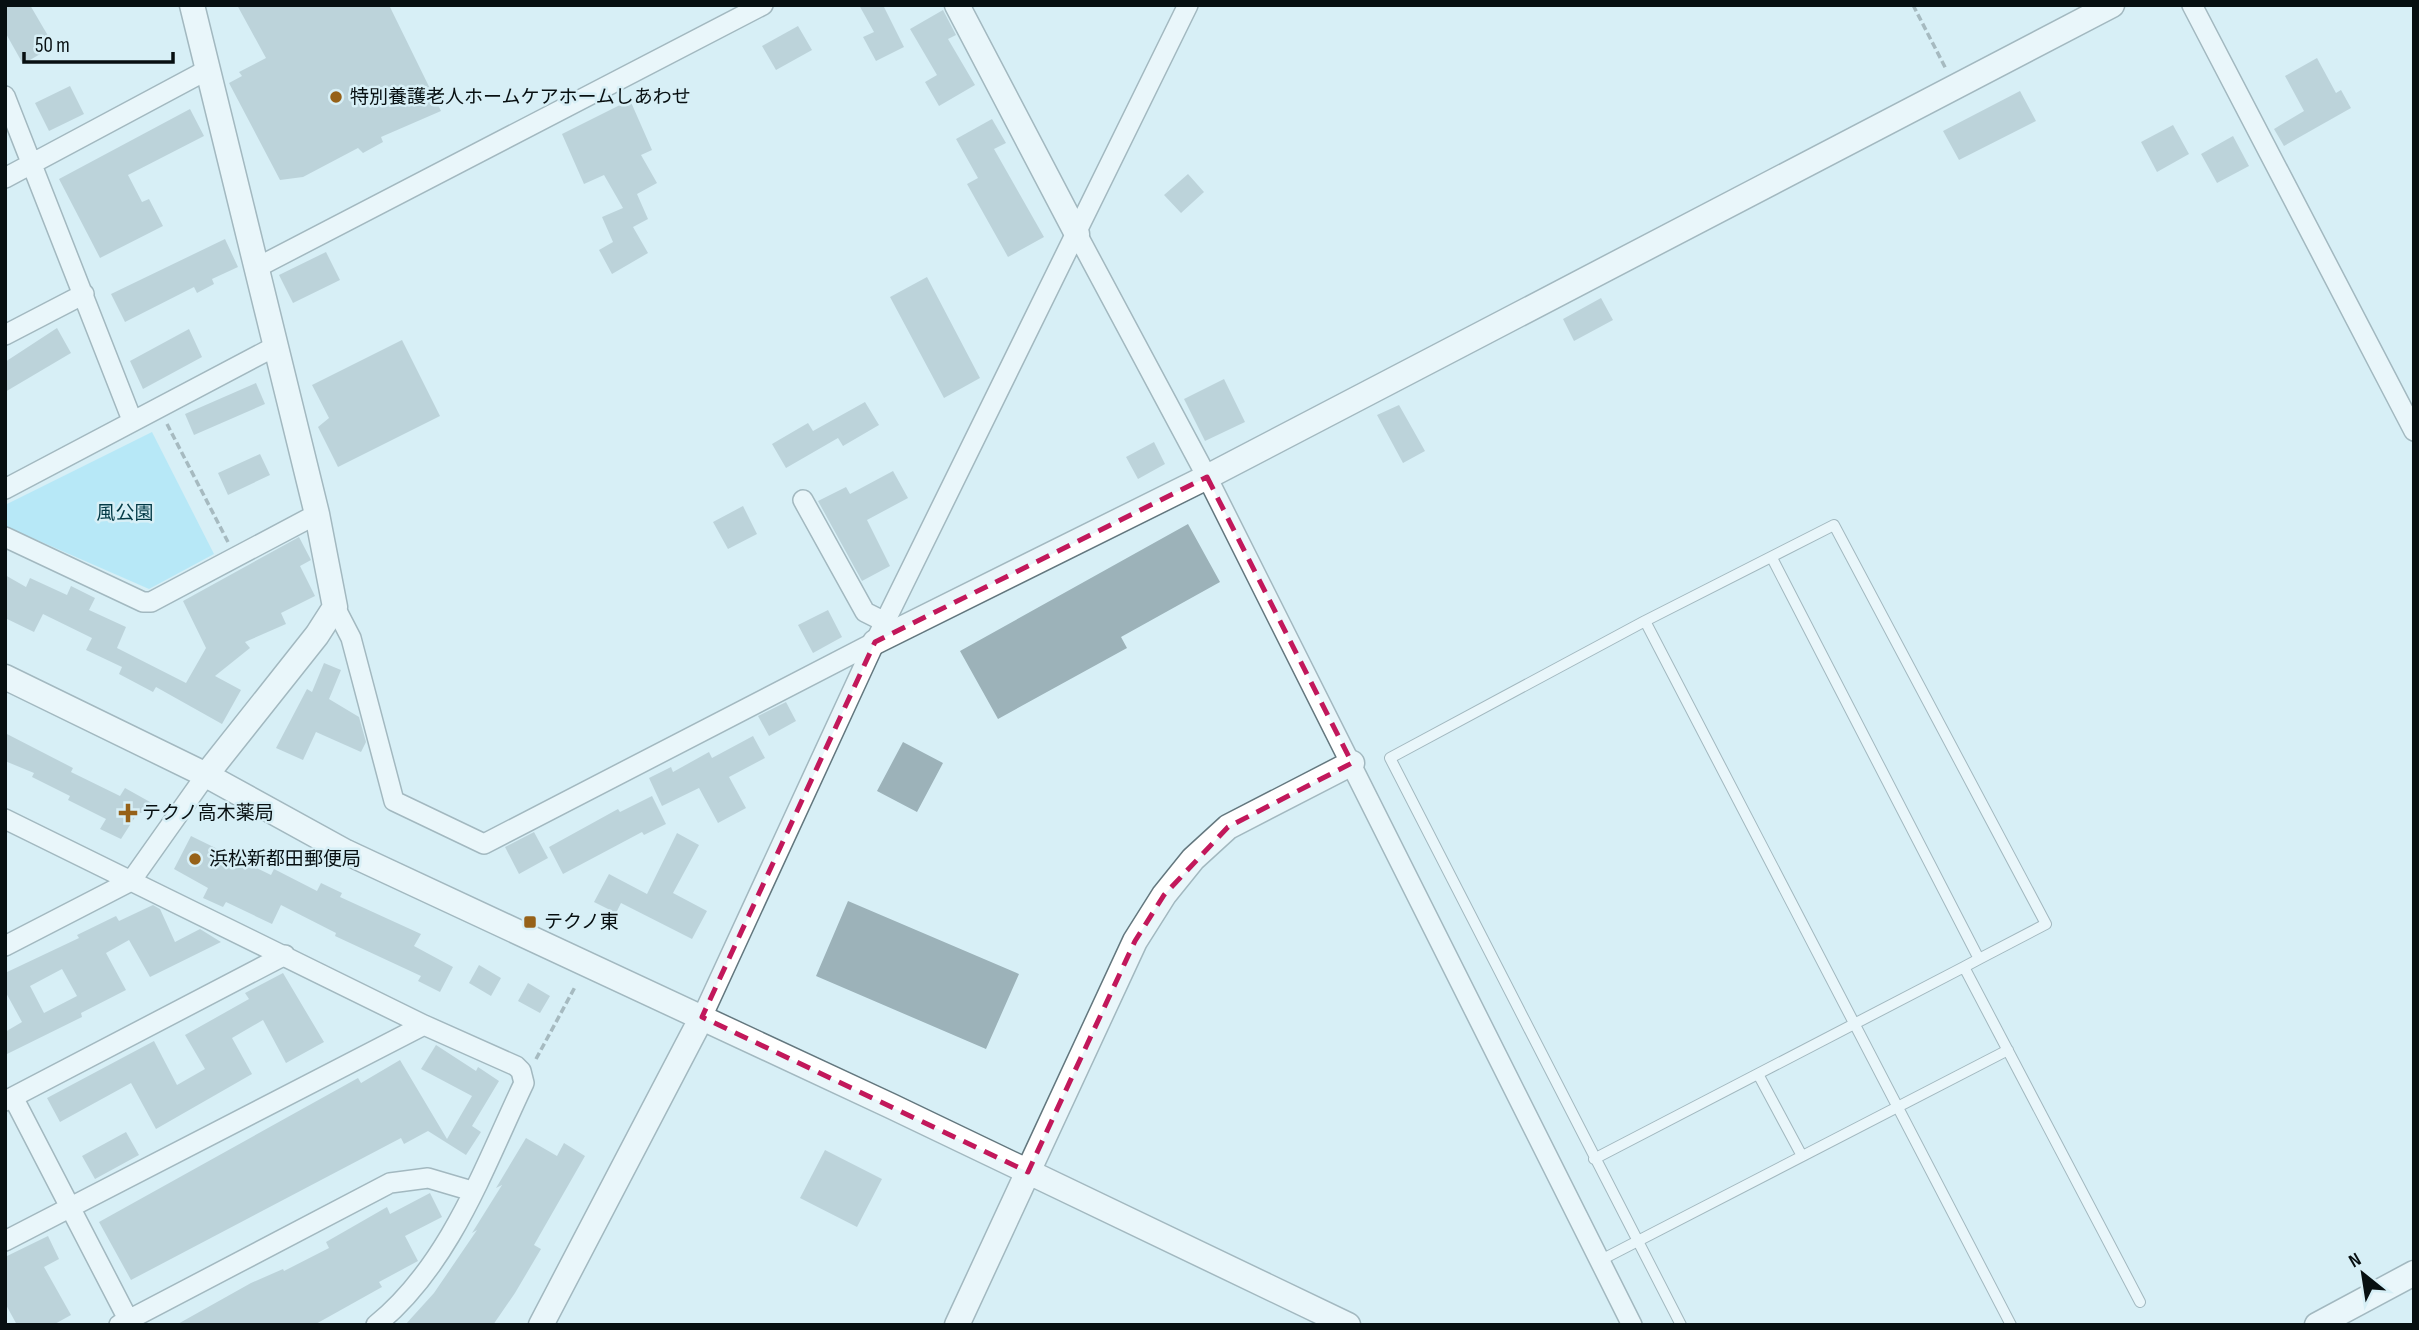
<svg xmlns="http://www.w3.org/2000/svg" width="2419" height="1330" font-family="'Sofia Sans Condensed','Noto Sans JP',sans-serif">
<rect width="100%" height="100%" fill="#d7eff6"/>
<path fill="#91e1f9" d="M152,432l62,122 -65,35 -144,-63v-21z"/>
<path fill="#9cb2b9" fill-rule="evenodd" d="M5,5h25l24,41 -31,18 -18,-32z
M237,5h152l52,106 -60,26 2,5 -20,11 -5,-5 -55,29 -23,3 -51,-97 13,-7 -3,-4 27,-14z
M859,5h24l21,42 -28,14 -13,-24 11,-5z
M943,10l13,25 -8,4 27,46 -36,21 -14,-24 12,-7 -27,-46z
M798,26l14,24 -36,20 -14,-24z
M2317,58l19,35 5,-3 10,18 -67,38 -10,-17 30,-18 -19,-35z
M70,86l14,28 -35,17 -14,-28z
M2020,91l16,30 -77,39 -16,-29z
M630,100l22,50 -11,5 16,28 -20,11 11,25 -15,8 15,26 -36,21 -13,-24 14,-8 -11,-25 21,-9 -19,-33 -20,9 -22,-50z
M190,109l14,27 -76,39 14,27 7,-3 14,27 -63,32 -41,-79z
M992,119l14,24 -12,6 50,88 -36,20 -41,-73 11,-6 -22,-39z
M2173,125l16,29 -32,18 -16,-30z
M2233,136l16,30 -32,17 -16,-29z
M1188,174l16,18 -23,21 -17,-18z
M225,239l13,28 -26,12 2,5 -17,9 -3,-6 -69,35 -14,-28z
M326,252l14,28 -47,23 -14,-28z
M927,277l53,101 -36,20 -54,-101z
M1601,298l12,22 -39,21 -11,-22z
M57,328l14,25 -66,39v-30z
M189,329l13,28 -59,32 -13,-28z
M402,340l38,76 -102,51 -20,-40 11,-9 -17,-33z
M1224,379l21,43 -40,19 -21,-42z
M256,383l9,21 -71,31 -9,-21z
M865,402l14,23 -36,21 -5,-8 -52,30 -14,-24 36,-21 5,8z
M1399,405l26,46 -22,12 -26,-48z
M1154,442l11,22 -27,15 -12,-22z
M260,454l10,21 -42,20 -10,-22z
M893,471l15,27 -41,22 23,46 -28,15 -44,-80 28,-14 4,7z
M743,506l14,28 -29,15 -15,-27z
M1188,524l32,58 -99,55 6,11 -129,71 -38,-68z
M299,537l12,23 -11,6 15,30 -34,17 5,11 -41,18 5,6 -35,28 26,14 -19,34 -66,-37 -3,5 -34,-18 3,-7 -36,-17 6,-12 -49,-24 -9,18 -29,-14v-43l21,12 4,-9 37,17 4,-9 24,12 -6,12 37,17 -9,21 69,35 20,-35 -23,-47z
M828,610l14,27 -29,16 -15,-28z
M324,663l17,7 -12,29 30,18 7,25 -5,10 -45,-20 -13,28 -27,-12 31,-59 5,3z
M786,702l10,19 -27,15 -11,-20z
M5,733l68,35 -2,4 49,24 5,-8 34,19 -22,7 -16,25 -21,-10 6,-10 -38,-19 2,-4 -38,-19 2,-4 -29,-12z
M753,736l12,22 -36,19 17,31 -28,15 -19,-35 -37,18 -13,-28 22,-11 2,5 36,-20 3,6z
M903,742l40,21 -26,49 -40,-21z
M652,796l14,28 -22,11 -2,-3 -79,42 -14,-27 69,-38 2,3z
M534,832l14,26 -29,16 -14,-27z
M677,833l22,12 -26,48 34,18 -15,28 -71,-36 -5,10 -22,-11 15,-28 38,20z
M191,836l80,39 3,-6 43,22 4,-8 21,10 -2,4 81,37 -7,12 39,21 -13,25 -22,-11 3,-5 -86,-40 1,-3 -55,-28 -9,19 -46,-22 -3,5 -20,-9 5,-10 -34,-19z
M848,901l171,73 -33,75 -170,-73z
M153,905l7,4 15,33 25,-13 21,13 -71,35 -21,-37 -23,13 20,37 -45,23 1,4 -77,38v-23l17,-10 -17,-31v-18l74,-35 -2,-3 39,-19 3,5zM62,969l15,27 -33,17 -14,-27z
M479,965l22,13 -10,18 -22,-13z
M283,973l41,69 -38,21 -23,-43 -31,18 20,36 -96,55 -25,-46 -71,39 -13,-24 107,-57 23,44 28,-16 -20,-34 64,-36 -4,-6z
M528,983l22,13 -10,17 -22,-12z
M436,1045l40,26 2,-4 21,14 -27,45 9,6 -15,23 -38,-24 -24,13 -3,-6 -270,142 -32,-58 259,-144 3,5 39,-23 47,79 25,-43 -51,-27z
M126,1132l13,23 -44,24 -13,-23z
M526,1138l31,18 7,-13 21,13 -51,89 7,4 -26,44 -22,32h-88l29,-32 43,-63 -5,3 30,-48 -6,3z
M825,1150l57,29 -25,48 -57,-29z
M430,1193l12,24 -37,19 13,25 -39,21 3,5 -68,38h-138l75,-42 32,-14 1,2 45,-23 -3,-6 61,-35 3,7z
M48,1236l11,23 -15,8 27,48 -18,10h-36l-12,-22v-46z"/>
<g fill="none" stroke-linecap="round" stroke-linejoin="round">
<defs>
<path id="service" d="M1772,558l207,401 -15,8 176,335
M1645,621l366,704
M1758,1074l44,82
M1594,1159l370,-192
M1601,1260l407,-210
M1681,1325l-291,-567 255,-137 189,-96 212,399 -67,35"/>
<path id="minor" d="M2192,5l222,426
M5,96l127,324
M5,178l202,-108
M1077,234l130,243 425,848
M258,267l505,-262
M5,335l79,-41
M5,489l271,-143
M803,500l62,112 20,10
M5,537l138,65h8l166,-88
M335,607l16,31 43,163 90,43 391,-202
M5,819l126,62 75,-106
M5,946l126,-65 293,144 92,41 5,5 3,12c-40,84 -74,182 -148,242
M702,1017l173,-375 313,-637
M13,1097l272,-142
M5,1101l8,-4 118,228
M5,1241l419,-216
M119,1325l271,-142 38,-5 44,13"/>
<path id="tertiary" d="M192,5l125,509 18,93 -18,28 -111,140
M957,5l120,229
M875,642l332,-165 905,-472
M5,677l201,98 140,77 545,254 457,219
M541,1325l161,-308
M957,1325l178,-384 29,-46 29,-36 35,-32 124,-64
M2317,1325l97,-52"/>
</defs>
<use href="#service" stroke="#63777e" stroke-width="12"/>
<use href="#minor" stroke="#63777e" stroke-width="22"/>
<use href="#tertiary" stroke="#63777e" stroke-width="27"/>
<path stroke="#6a7a7e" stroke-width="3.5" stroke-dasharray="7 3.5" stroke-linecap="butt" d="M1913,5l33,64
M167,424l61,118
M536,1059l39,-72"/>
<use href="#service" stroke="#fff" stroke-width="10"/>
<use href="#minor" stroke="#fff" stroke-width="19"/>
<use href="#tertiary" stroke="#fff" stroke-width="24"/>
</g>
<path d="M0 0H2419V1330H0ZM1207,477l145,286 -124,64 -64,68 -29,46 -107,231 -326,-155 173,-375z" fill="#d7eff6" fill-opacity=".55" fill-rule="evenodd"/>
<path fill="none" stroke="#c2185b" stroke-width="5" stroke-dasharray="14 9" stroke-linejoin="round" d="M1207,477l145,286 -124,64 -64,68 -29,46 -107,231 -326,-155 173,-375z"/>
<g fill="#966118" stroke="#d7eff6" stroke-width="2.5">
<circle cx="336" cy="97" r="7"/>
<path d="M124.5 802.5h7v7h7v7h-7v7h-7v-7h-7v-7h7z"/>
<circle cx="195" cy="859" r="7"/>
<rect x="523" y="915" width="14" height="14" rx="3.5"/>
</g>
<g text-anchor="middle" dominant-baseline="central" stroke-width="5" stroke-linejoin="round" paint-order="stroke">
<g font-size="19" fill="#070f11" stroke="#d7eff6" text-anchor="start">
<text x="350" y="97">特別養護老人ホームケアホームしあわせ</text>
<text x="142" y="813">テクノ高木薬局</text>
<text x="209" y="859">浜松新都田郵便局</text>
<text x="544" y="922">テクノ東</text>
</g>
<g font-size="19" fill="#023945" stroke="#d7eff6">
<text x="125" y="513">風公園</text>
</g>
</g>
<rect width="2419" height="1330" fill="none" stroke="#070f11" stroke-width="14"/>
<g transform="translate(2363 1274) rotate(330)" stroke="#d7eff6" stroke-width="5" paint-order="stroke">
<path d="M0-5L12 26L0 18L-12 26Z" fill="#070f11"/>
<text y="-10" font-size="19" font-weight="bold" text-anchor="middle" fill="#070f11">N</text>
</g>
<path d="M24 52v10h149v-10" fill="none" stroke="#070f11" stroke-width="3.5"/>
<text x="35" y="52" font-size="21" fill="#070f11" stroke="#d7eff6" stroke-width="5" paint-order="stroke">50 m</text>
</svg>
